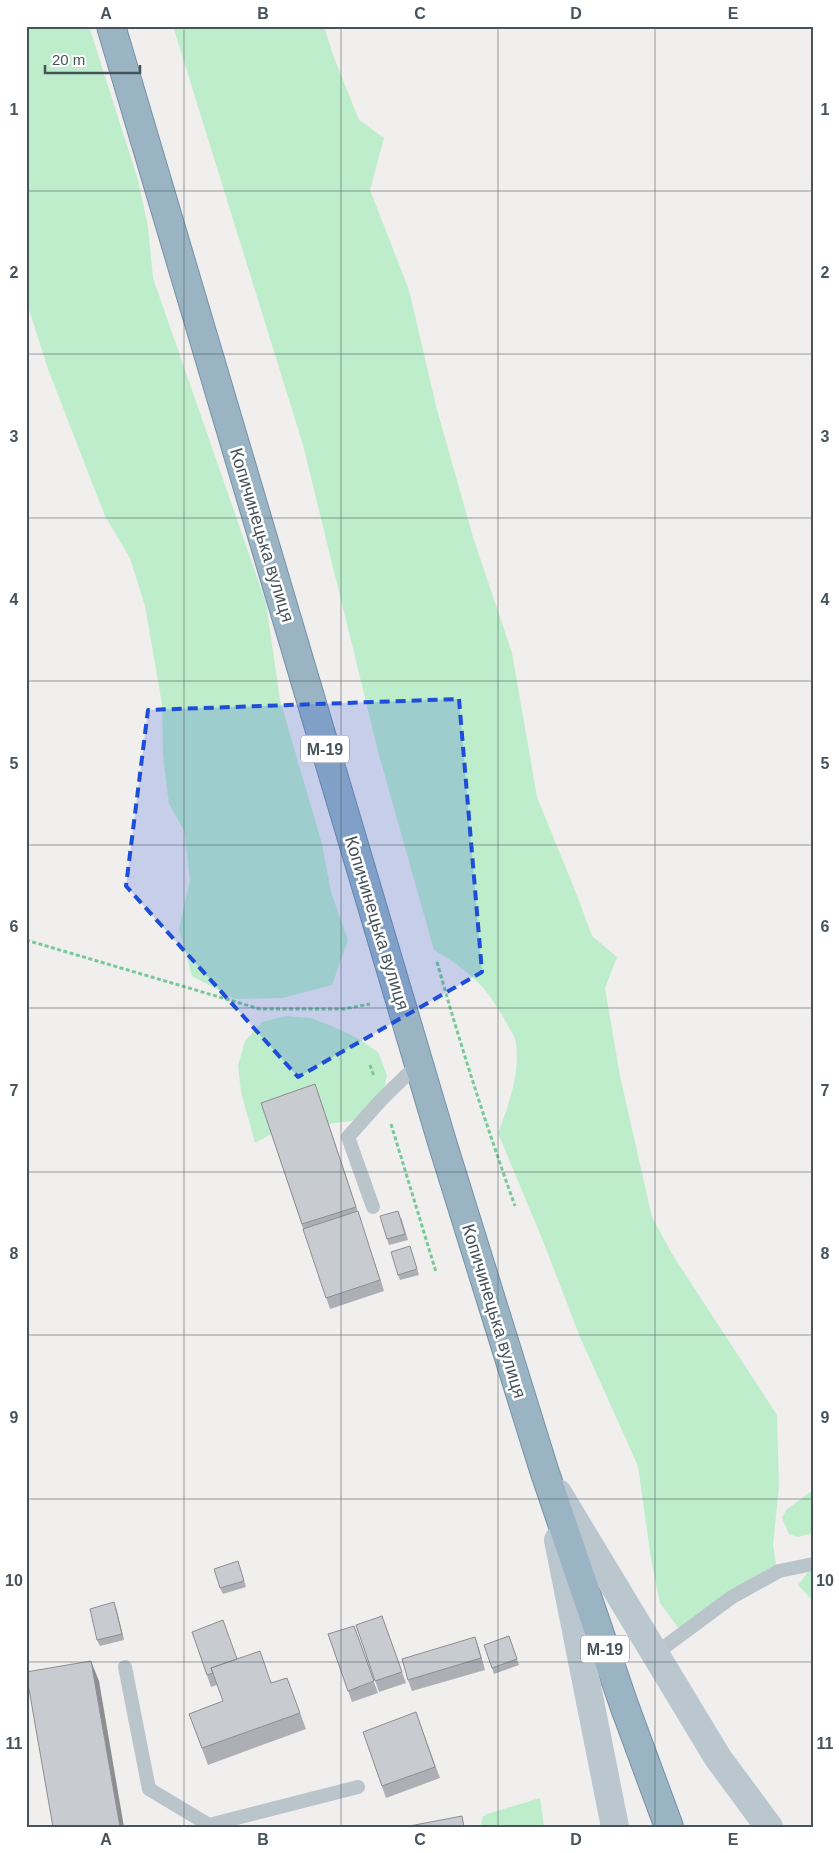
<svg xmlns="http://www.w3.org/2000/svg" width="839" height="1853" font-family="Helvetica,sans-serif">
<rect width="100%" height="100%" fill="#f1eeee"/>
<path fill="#beedcb" d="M26,26h63l49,154 10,47 5,51 113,325 14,97 42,144 9,48 17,48 -16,45 -49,13 -48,1 -43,-23 -13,-47 11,-49 -6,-50 -15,-26 -6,-48 -1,-52 -17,-98 -15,-48 -25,-42 -57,-147 -22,-69z
M173,26h151l9,29 26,65 25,18 -14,52 39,100 27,116 37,131 39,116 25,144 41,101 14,38 25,21 -12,31 15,88 32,141 20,37 105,161 2,72 -6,58 3,19 -94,69 -22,-30 -9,-44 -13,-93 -58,-129 -37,-96 -45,-108c11,-29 22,-59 18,-90 -1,-7 -7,-15 -10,-21 -20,-37 -37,-51 -72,-72l-55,-195 -76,-310z
M286,1016l25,2 23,9 23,11 21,14 9,23 -5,24 -8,13 -23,9 -73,9 -23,13 -14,-51 -3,-26 7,-25 17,-19z
M813,1490v43l-15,4 -9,-3 -7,-16 4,-8z
M809,1571l4,1v29l-15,-16z
M540,1798l4,29h-63l1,-10 5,-3z"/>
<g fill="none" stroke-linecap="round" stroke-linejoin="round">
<defs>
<path id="trunk" d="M111,26l331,1116 102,328 80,235 45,122"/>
</defs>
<use href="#trunk" stroke="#7391a7" stroke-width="30"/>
<path stroke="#77ca98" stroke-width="3" stroke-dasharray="4 2.5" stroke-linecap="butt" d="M26,940l234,69h84l26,-5
M437,962c23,82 49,163 78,244
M370,1065l4,11
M391,1124l45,148"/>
<path stroke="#bac4cb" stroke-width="14" d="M373,1207l-25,-70 34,-38 36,-35
M655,1654l77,-57 47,-26 34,-7
M125,1667l24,122 60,36
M209,1827v-2l149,-38"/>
<path stroke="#bac7cf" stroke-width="28" d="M558,1493l160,265 51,69
M558,1540l57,287"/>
<use href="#trunk" stroke="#9ab4c4" stroke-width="28"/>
</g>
<path fill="#acafb4" d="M315,1084l69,207 -54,18 -69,-206z
M401,1217l7,23 -19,5 -2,-6z
M412,1252l7,23 -19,5 -2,-5z
M238,1561l8,26 -23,7 -3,-6z
M116,1608l8,32 -24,6 -3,-6z
M382,1616l24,67 -27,9 -23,-67z
M354,1626l24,67 -26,9 -24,-68z
M192,1632l45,27 34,24 16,-5 19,51 -98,36 -19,-51 34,-13 -6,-16 -6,2z
M509,1636l10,29 -25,9 -10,-29z
M475,1637l10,33 -73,21 -4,-11z
M416,1712l24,66 -54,20 -23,-66z"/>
<path fill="#8c8f92" d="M315,1084l6,17 63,190 -4,-11z
M114,1602l2,6 8,32 -2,-6z
M475,1637l4,12 6,21 -4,-12z
M91,1661l8,20 25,146h-4z"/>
<path fill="#c8ccd1" stroke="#8c8f92" d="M315,1084l41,123 -54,17 -41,-121z
M358,1211l22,69 -54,18 -23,-69z
M398,1211l7,23 -18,5 -7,-23z
M410,1246l7,23 -19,6 -7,-23z
M238,1561l6,20 -24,7 -6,-19z
M114,1602l8,32 -25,6 -7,-31z
M382,1616l20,56 -27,9 -19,-56z
M223,1620l14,39 -26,9 2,5 -6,2 -15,-43z
M354,1626l20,55 -26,10 -20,-57z
M509,1636l8,23 -25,9 -8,-23z
M475,1637l6,21 -73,22 -6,-21z
M260,1651l11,32 16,-5 13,35 -98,35 -13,-34 34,-13 -12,-33z
M91,1661l29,166h-67l-27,-155z
M416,1712l19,55 -53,19 -19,-54z
M462,1816l2,11h-60z"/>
<path fill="#1d4ed8" fill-opacity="0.2" stroke="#1d4ed8" stroke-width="4" stroke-dasharray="10 6" stroke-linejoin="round" d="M459,699l23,273 -184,105 -172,-191 22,-176z"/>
<path fill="none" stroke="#47535b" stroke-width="1" stroke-opacity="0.55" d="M184,26v1801M341,26v1801M498,26v1801M655,26v1801M26,191h787M26,354h787M26,518h787M26,681h787M26,845h787M26,1008h787M26,1172h787M26,1335h787M26,1499h787M26,1662h787"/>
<g text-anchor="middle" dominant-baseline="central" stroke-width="5" stroke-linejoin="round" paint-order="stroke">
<g fill="#fff" stroke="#7e878c" stroke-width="1">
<rect x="301" y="735.5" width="48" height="27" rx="4"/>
<rect x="581" y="1635.5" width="48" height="27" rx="4"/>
</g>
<g font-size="16" font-weight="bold" fill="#47535b">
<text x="325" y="749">М-19</text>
<text x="605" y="1649">М-19</text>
</g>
<g font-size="18" fill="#47535b" stroke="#fff">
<text transform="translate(262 535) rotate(73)">Копичинецька вулиця</text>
<text transform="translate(377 923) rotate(73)">Копичинецька вулиця</text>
<text transform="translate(494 1311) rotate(73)">Копичинецька вулиця</text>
</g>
</g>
<rect width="839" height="1853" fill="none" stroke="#ffffff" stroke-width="55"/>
<path d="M45 65v8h95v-8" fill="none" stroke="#47535b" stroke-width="2.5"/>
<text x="52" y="65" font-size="15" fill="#47535b" stroke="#ffffff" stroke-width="4" paint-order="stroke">20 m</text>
<rect x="28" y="28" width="784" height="1798" fill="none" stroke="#47535b" stroke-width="2"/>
<g font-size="16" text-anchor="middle" font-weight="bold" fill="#47535b">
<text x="106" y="19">A</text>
<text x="263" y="19">B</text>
<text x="420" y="19">C</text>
<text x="576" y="19">D</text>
<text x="733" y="19">E</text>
<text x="14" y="115">1</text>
<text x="825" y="115">1</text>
<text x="14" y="278">2</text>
<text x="825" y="278">2</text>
<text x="14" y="442">3</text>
<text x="825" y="442">3</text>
<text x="14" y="605">4</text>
<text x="825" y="605">4</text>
<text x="14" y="769">5</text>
<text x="825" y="769">5</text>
<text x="14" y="932">6</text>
<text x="825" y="932">6</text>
<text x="14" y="1096">7</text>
<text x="825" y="1096">7</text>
<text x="14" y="1259">8</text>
<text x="825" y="1259">8</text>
<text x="14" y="1423">9</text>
<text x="825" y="1423">9</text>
<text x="14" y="1586">10</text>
<text x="825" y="1586">10</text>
<text x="14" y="1749">11</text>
<text x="825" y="1749">11</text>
<text x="106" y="1845">A</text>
<text x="263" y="1845">B</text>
<text x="420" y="1845">C</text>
<text x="576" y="1845">D</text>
<text x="733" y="1845">E</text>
</g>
</svg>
